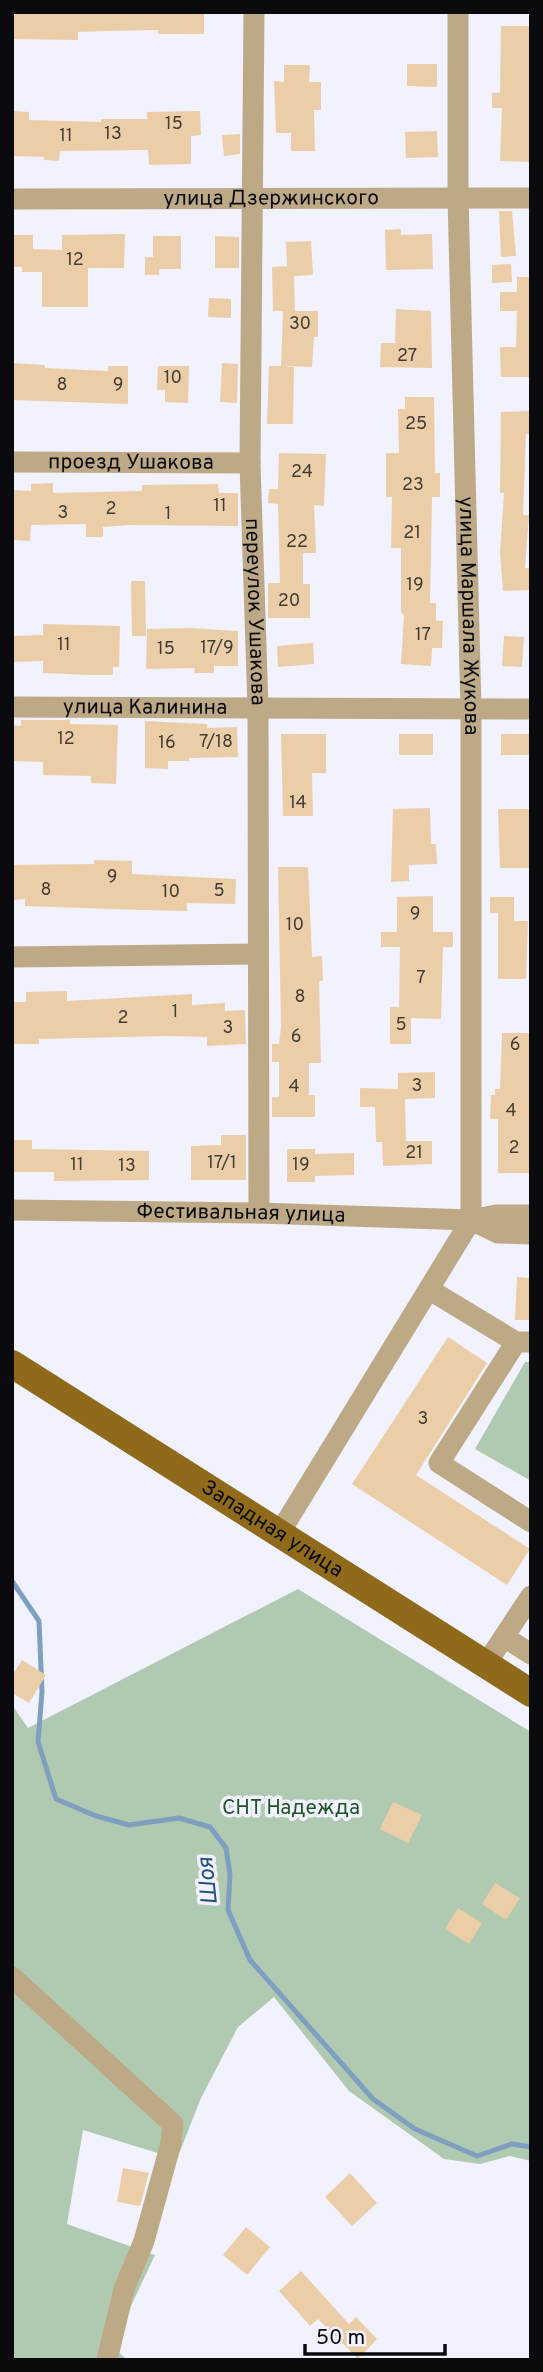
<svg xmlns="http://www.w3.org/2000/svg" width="543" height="2372" font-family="Overpass,sans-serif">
<rect width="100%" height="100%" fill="#f1f2fd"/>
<path fill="#b0c9b1" d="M525,1362h6v119l-56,-32z
M298,1589l233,143v429l-21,-5 -30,8 -36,-5 -95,-68 -75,-94 -36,30 -37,71 -24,61 -94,-29 -16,94 88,31 -43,91 15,14h-115v-655l16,23z"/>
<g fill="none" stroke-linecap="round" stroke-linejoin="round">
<path stroke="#7f9fc0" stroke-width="5" d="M12,1581l27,40 3,71 -4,50 18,57 40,17 33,9 50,-7 31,9 16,21 4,27 -2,35 22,50 123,139 42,30 62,27 35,-12 19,3"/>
</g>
<path fill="#ebcea7" d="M12,12h192v22h-46v-4l-52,1 -28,1v8l-66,-1z
M501,26h30v136l-31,-1 2,-53h-10v-15h8z
M407,64h30v23l-30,-1z
M284,65h26l-1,17h12v28h-7l1,41h-24v-18h-15l-2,-52 10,1z
M12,111l17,1v8l72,2v-3h46v-7l53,-1 1,24 -10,1v28l-42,1 -1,-15 -88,1 -1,10 -15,-1v-3l-32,-1z
M437,131l1,26 -32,1 -1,-26z
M240,134v20l-16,2 -2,-21z
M499,211h13l4,45 -15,1z
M401,229v6l31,-1 1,35 -47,1 -1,-40z
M125,234l-1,34h-36v39h-46v-35h-20v-5h-10v-32h21v14l29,1v-15z
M153,236h28v33h-22v6h-14v-18h8z
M215,236l24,1v31h-24z
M311,241l2,34 -19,1 1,35h-22l-1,-44 15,-1 -1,-24z
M511,264l1,18 -20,1v-18z
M517,277h14v100h-30l-1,-30h16l1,-36h-17v-19h17z
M209,298l22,1v19l-23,-1z
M396,309l35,2 1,57 -52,-1 1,-24h14z
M283,311h35v26h-4l-2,30 -30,-1 12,1 -1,57h-26l2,-58h12z
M12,363l33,2v3l63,3v-5h20v38l-116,-4z
M222,363l16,1 -1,39 -17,-1z
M158,366h31l-1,37 -23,-1v-12h-8z
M405,397h29l1,76h5v24h-8l-2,106h6v18h7l-1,27h-10l-1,18 -30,-2 3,-48 -3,-4v-64h-10l1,-51h-6v-44h13l-1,-44h7z
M531,411v23h-5l-3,81h6l-4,53h6v22l-28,1 -3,-38 4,-60h-4l1,-81z
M279,453l47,1 -2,52 -10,-1 2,48h-13v31h7v34h-42v-35h12l-2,-79 -10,-1 1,-14h9z
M53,483v10l89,-2v-6l76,-1 1,9h19v33l-109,-1 -26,2v10h-17v-13l-55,1 -1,16 -18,-1v-50l19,1v-7z
M131,581h14l1,55h-14z
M43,624l77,2 -1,41h-6v8h-24l-46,-2v-12l-31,1v-26l31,-1z
M188,628l50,3v35h-24v7h-20l1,-5 -49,1 1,-40z
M504,636l20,1 -2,30 -20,-1z
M313,643l1,21 -36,3 -1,-21z
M21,720h49v4l48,1 -2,59 -25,-1v-7l-48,-1v-13l-31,-1v-36l9,1z
M145,721l62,3v4l30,-1 1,30 -49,1v3h-21v8l-23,-1z
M281,734h45v39h-14l1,43h-30z
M399,734h34v21h-34z
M501,734h30v21h-30z
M430,808l1,36h5l1,20 -28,1v16l-18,1 2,-73z
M498,809h33v59h-31z
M94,860l38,1v13l104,5 -1,25 -48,-1v8l-46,-1 -116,-4v-7l-13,1v-35l82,-1z
M278,867h30l4,90 10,-1 1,25h-4l2,82h-12v32h6v22h-43v-20h7v-35h-7v-18h7l2,-17z
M433,896v36h20v15h-10l-2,72 -30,-1v26h-21v-37h9l1,-60h-19v-15h16v-35z
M490,897h24v24h14l-2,58h-28v-66h-8z
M67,991v10l125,-7v11l33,-2v8l20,-1 1,34 -39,2v-9l-39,-1 -129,3v5h-27v-42h14v-10z
M502,1033h27l2,140h-33v-54h-8l1,-24h4v-6h5z
M435,1072v26l-30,1 1,42h26v23l-49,2 -1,-24h-6l-1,-35h-15v-19l38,1v-16z
M221,1135h25v45h-55v-34l30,-1z
M12,1140h20v9l117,2v29l-95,1v-9h-42z
M287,1149h28v5l39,-1v22l-39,1v6h-28z
M517,1277l14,1v42h-16z
M448,1337l39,26 -71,112 114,74 -23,36 -155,-101z
M22,1660l24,15 -17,28 -17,-10v-17z
M393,1802l29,13 -14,28 -28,-14z
M495,1883l25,15 -14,22 -24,-16z
M458,1908l24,15 -13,21 -24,-15z
M123,2168l26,5 -9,33 -23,-4z
M350,2173l27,30 -25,23 -27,-29z
M246,2227l24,20 -23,28 -24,-20z
M301,2271l48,53 7,-7 21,22 -19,20 -40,-40 -8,7 -31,-35z"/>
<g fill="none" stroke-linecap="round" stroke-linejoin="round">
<g stroke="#bda985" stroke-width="21">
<path id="s1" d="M254,12l-4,451 8,245 1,505"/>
<path id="s2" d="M458,12v185l13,513v510"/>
<path id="s3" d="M12,199l519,-1"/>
<path id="s4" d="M12,462l238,1"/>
<path id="s5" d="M12,707l519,2"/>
<path d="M12,957l245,-3"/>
<path id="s6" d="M12,1210l247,3 212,7 25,-5h35"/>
<path d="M471,1220l27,13 33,1"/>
<path d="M430,1290l86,52h15"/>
<path d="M516,1342l-77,121 92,59"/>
<path d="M279,1534l192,-314"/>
<path d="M504,1637l27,17"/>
<path d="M486,1664l45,-68"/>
<path d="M12,1977l161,147 -2,19 -27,98 -20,48 -17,71"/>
</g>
<path stroke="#8f6a1a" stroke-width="28" id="s7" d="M12,1364l519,329"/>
</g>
<g text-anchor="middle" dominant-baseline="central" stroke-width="7" stroke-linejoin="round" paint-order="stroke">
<g font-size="18" fill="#433c35">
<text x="174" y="124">15</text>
<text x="113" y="134">13</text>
<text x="66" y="136">11</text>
<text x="75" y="260">12</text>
<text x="300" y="324">30</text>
<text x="407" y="356">27</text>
<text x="173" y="378">10</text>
<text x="62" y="385">8</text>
<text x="118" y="385">9</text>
<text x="416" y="424">25</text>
<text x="302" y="472">24</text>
<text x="413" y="485">23</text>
<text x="220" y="506">11</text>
<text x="111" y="509">2</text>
<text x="63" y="513">3</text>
<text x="168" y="514">1</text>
<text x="412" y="533">21</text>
<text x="297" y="542">22</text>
<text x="415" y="585">19</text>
<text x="289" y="601">20</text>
<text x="423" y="635">17</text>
<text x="64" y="645">11</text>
<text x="217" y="648">17/9</text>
<text x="166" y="649">15</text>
<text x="66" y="739">12</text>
<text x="216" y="742">7/18</text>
<text x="167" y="743">16</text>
<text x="298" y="803">14</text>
<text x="112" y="877">9</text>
<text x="46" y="890">8</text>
<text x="219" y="891">5</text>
<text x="171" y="892">10</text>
<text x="415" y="914">9</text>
<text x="295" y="925">10</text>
<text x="421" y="978">7</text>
<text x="300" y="997">8</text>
<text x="175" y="1012">1</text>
<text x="123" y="1018">2</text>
<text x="401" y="1025">5</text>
<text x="228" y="1028">3</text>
<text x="296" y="1037">6</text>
<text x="515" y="1045">6</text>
<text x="417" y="1086">3</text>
<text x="294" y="1087">4</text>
<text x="511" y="1111">4</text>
<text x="514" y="1148">2</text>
<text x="414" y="1153">21</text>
<text x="222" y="1163">17/1</text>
<text x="77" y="1165">11</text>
<text x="301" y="1165">19</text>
<text x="127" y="1166">13</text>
<text x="423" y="1419">3</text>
</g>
<g font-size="21" fill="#0b0b0f" stroke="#f1f2fd">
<text stroke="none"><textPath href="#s3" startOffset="259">улица Дзержинского</textPath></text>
<text stroke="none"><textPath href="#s4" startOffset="119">проезд Ушакова</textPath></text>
<text stroke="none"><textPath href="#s1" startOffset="600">переулок Ушакова</textPath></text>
<text stroke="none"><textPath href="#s2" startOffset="604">улица Маршала Жукова</textPath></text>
<text stroke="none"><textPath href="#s5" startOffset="133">улица Калинина</textPath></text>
<text stroke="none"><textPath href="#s6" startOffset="229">Фестивальная улица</textPath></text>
<text stroke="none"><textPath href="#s7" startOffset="308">Западная улица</textPath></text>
</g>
<g font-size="21" fill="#205326" stroke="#f1f2fd">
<text x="291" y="1808">СНТ Надежда</text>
</g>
<g font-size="23" font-style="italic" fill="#214f7d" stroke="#f1f2fd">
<text transform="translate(209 1881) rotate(-96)">Шоя</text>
</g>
</g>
<rect width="543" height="2372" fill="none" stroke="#0b0b0f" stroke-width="28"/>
<path d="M305 2344v10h140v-10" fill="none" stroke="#0b0b0f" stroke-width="3.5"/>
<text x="316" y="2344" font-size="21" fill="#0b0b0f" stroke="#f1f2fd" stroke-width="5" paint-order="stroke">50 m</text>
</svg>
